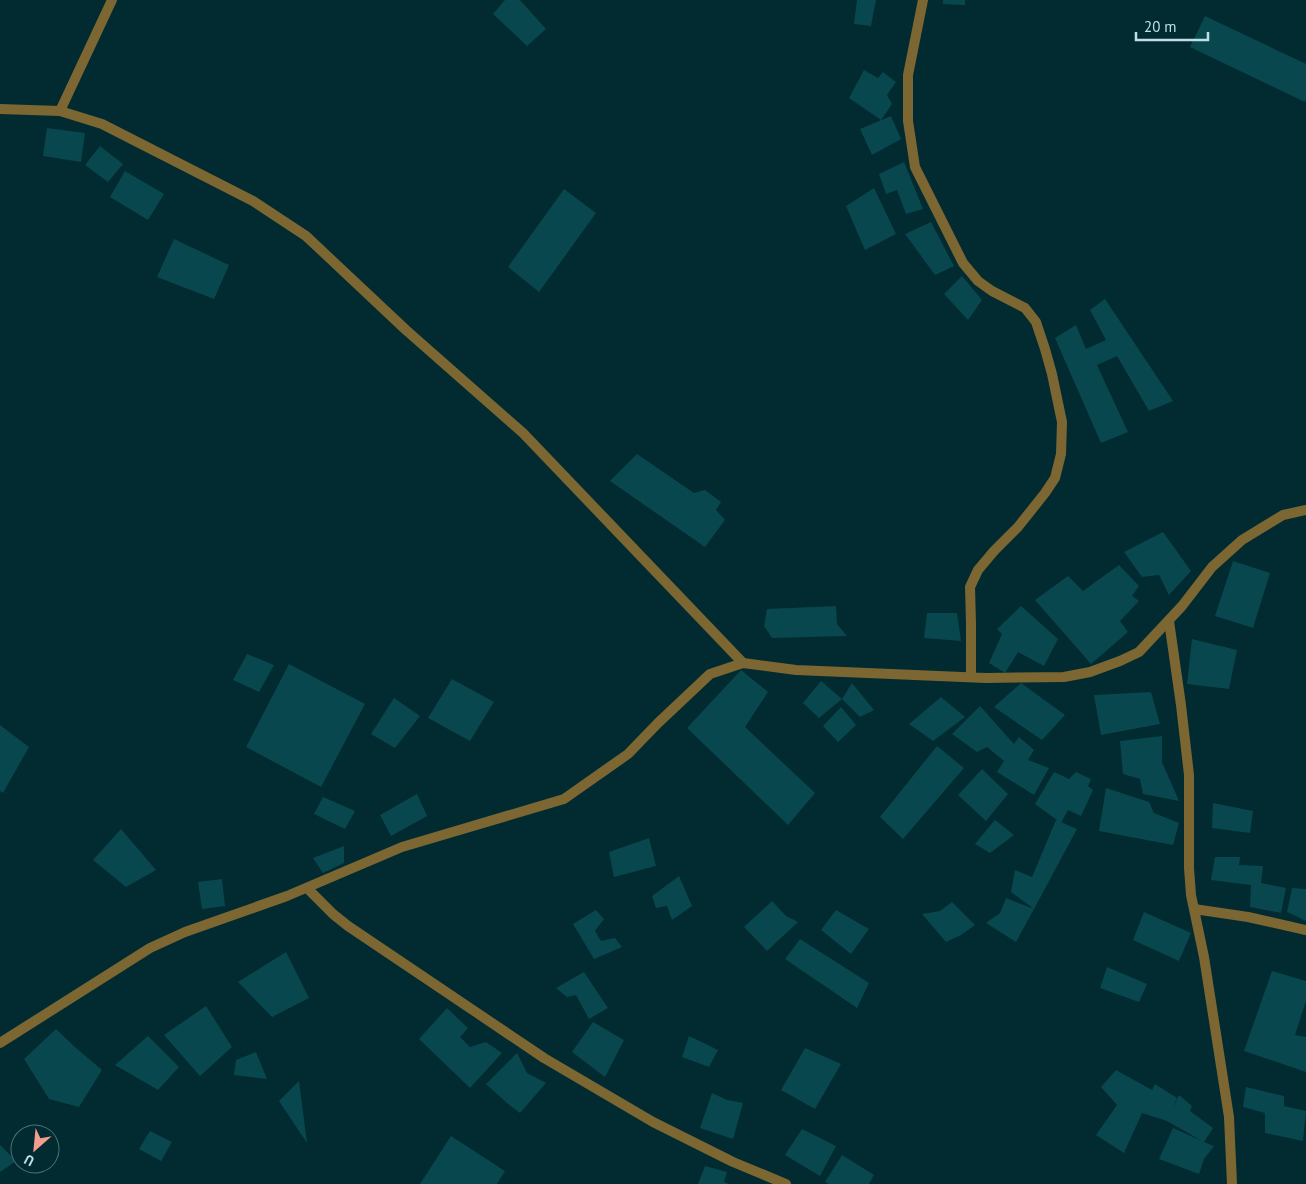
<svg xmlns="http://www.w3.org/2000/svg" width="1306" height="1184" font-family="'PT Sans',sans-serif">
<rect width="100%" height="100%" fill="#012b30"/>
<path fill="#09474f" d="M505,0h15l26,29 -19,17 -34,-32z
M857,0h19l-5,26 -17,-2z
M943,0h22v5l-22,-1z
M1205,16l101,48v35l-1,3 -115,-55z
M864,70l14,8 5,-6 13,10 -9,13 5,9 -11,16 -32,-22z
M891,116l10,23 -29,16 -12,-26z
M47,128l38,5 -4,29 -38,-6z
M100,146l23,18 -15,18 -23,-17z
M904,162l19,47 -17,5 -9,-24 -11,4 -7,-20z
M125,171l39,23 -16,26 -38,-23z
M874,188l22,46 -31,16 -19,-44z
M564,189l32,24 -57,79 -31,-25z
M931,222l23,44 -19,9 -30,-41z
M174,239l55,26 -15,34 -57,-22z
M962,276l20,24 -14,20 -24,-26z
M1105,299l68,102 -24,10 -32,-55 -20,9 31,67 -27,11 -46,-105 21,-13 10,24 20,-9 -16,-30z
M637,454l57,39 11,-3 16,12 -5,8 9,10 -20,27 -95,-66z
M1163,532l28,39 -22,24 -10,-20 -17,2 -18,-25z
M1233,561l37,12 -17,55 -38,-12z
M1119,565l20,21 -7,10 7,5 -19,20 8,11 -37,32 -56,-64 33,-24 15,15z
M836,606l1,18 10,12 -75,2 -8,-12 3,-17z
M1021,606l37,33 -14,27 -26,-14 -13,21 -16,-10 13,-29 -5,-5z
M927,613h30l4,28 -37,-3z
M1192,639l45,11 -8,39 -42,-5z
M247,654l27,11 -15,27 -26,-12z
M289,664l76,40 -44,83 -75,-40z
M741,670l27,22 -23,35 70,66 -27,32 -101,-97z
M452,679l42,23 -24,39 -42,-23z
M821,681l21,18 -23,19 -16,-15z
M852,683l22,27 -14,7 -18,-18z
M1021,683l44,32 -23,25 -48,-33z
M1151,692l9,32 -59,11 -7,-40z
M941,697l24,20 -32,24 -24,-17z
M394,698l26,18 -25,32 -24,-14z
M980,706l34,38 5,-7 15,13 -6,10 21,8 -15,27 -37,-23 7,-11 -17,-14 -10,5 -25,-18z
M841,707l15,18 -18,17 -15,-16z
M0,725l29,22 -26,46 -3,-2z
M1162,736v26l17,39 -36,-7 -3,-15 -17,-5 -3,-33z
M937,746l27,22 -61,71 -23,-22z
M982,769l26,25 -22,27 -28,-26z
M1054,772l15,7 7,-7 15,7 -3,7 5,4 -12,26 -13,-6 -7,13 -26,-19z
M1106,788l43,14 5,11 25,10 -6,22 -74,-14z
M417,794l10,22 -36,20 -11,-21z
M323,797l32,14 -10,18 -31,-15z
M1213,803l40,8 -3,22 -38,-5z
M995,820l19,15 -24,18 -15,-9z
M1056,820l21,9 -43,80 -23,-17 4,-22 17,7z
M121,829l35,41 -30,17 -33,-27z
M649,838l7,28 -42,11 -5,-25z
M344,846v17l-21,10 -10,-15z
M1215,857h25l-1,8 24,1 -2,17 25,5 -5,25 -31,-6 1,-22 -40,-5z
M679,876l13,30 -20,14 -5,-14 -11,2 -4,-12z
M222,879l3,27 -23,3 -4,-27z
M1292,888l14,1v32l-19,-9z
M1006,898l28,11 -18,33 -30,-19 14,-10z
M772,901l14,15 12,6 -31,29 -23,-24z
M952,902l23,23 -14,10 -15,7 -24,-28 18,-3z
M596,910l8,9 -9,12 6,10 14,-3 7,9 -28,12 -21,-35z
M836,910l33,19 -18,25 -30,-24z
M1144,912l47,21 -12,28 -46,-21z
M800,939l69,44 -12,25 -72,-49z
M286,952l23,46 -37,19 -34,-35z
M1107,967l40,17 -8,18 -39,-14z
M1272,971l34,10v20l-11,34 11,2v35l-62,-21z
M584,972l24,36 -19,11 -13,-24 -9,2 -11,-9z
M206,1006l26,41 -32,29 -36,-41z
M447,1008l21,20 -8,9 10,10 16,-5 16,11 -32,35 -51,-49z
M593,1022l31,18 -19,37 -33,-25z
M56,1029l20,19 26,22 -23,37 -30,-8 -25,-40z
M148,1036l31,31 -21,23 -43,-25z
M689,1036l29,14 -9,17 -27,-10z
M805,1048l36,16 -26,45 -34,-19z
M256,1052l11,27 -33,-4 2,-15z
M517,1053l10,20 19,10 -26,30 -12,-9 -22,-20z
M1116,1070l36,20 3,-6 22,14 -6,14 8,-17 13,11 -2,5 23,17 -9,14 10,4 -10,13 -5,15 -40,-15 14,-31 29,13 -35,-20 -25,-8 -18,40 -28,-18 21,-30 -16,-18z
M299,1081l8,62 -28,-42z
M1246,1087l38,9v10l22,5 -3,30 -38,-8v-20l-22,-6z
M712,1093l15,7 16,3 -10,36 -33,-11z
M802,1129l34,17 -16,30 -35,-21z
M150,1131l22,11 -11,19 -22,-12z
M451,1136l54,35 -8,13h-77z
M0,1145l16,16 -16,11z
M842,1155l32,20 -5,9h-40l-4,-2z
M705,1166l22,6 -3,10 5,2h-31z"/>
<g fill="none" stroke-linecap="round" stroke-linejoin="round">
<path stroke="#7c6631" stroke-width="10" d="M923,0l-15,75v46l7,46 48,96 15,18 14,10 33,17 11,14 9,27 7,25 10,48 -1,32 -6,24 -10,15 -27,34 -24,24 -16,19 -8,17 1,36v54
M0,109l60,2 42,13 151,77 53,35 100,94 117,103 220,230
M60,111l52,-111
M1169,621l12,84 8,70v93l2,27 13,62 25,160 3,67
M307,888l26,26 15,12 196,132 109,64 80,40 53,22
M1194,909l54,8 58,13
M0,1043l150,-95 35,-16 102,-36 115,-49 162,-48 64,-45 30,-31 52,-49 33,-11 53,7 190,8 78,-1 26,-5 30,-11 19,-9 43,-46 30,-39 30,-27 41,-25 23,-5"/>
</g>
<g transform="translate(35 1149) rotate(207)"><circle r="24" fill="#012b30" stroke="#4d7378"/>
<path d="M0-4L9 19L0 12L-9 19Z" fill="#f59c91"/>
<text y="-8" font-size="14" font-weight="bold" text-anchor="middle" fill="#bee0e5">U</text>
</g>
<path d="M1136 32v8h72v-8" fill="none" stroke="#bee0e5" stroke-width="2.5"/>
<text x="1144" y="32" font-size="15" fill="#bee0e5" stroke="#012b30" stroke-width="4" paint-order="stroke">20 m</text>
</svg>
